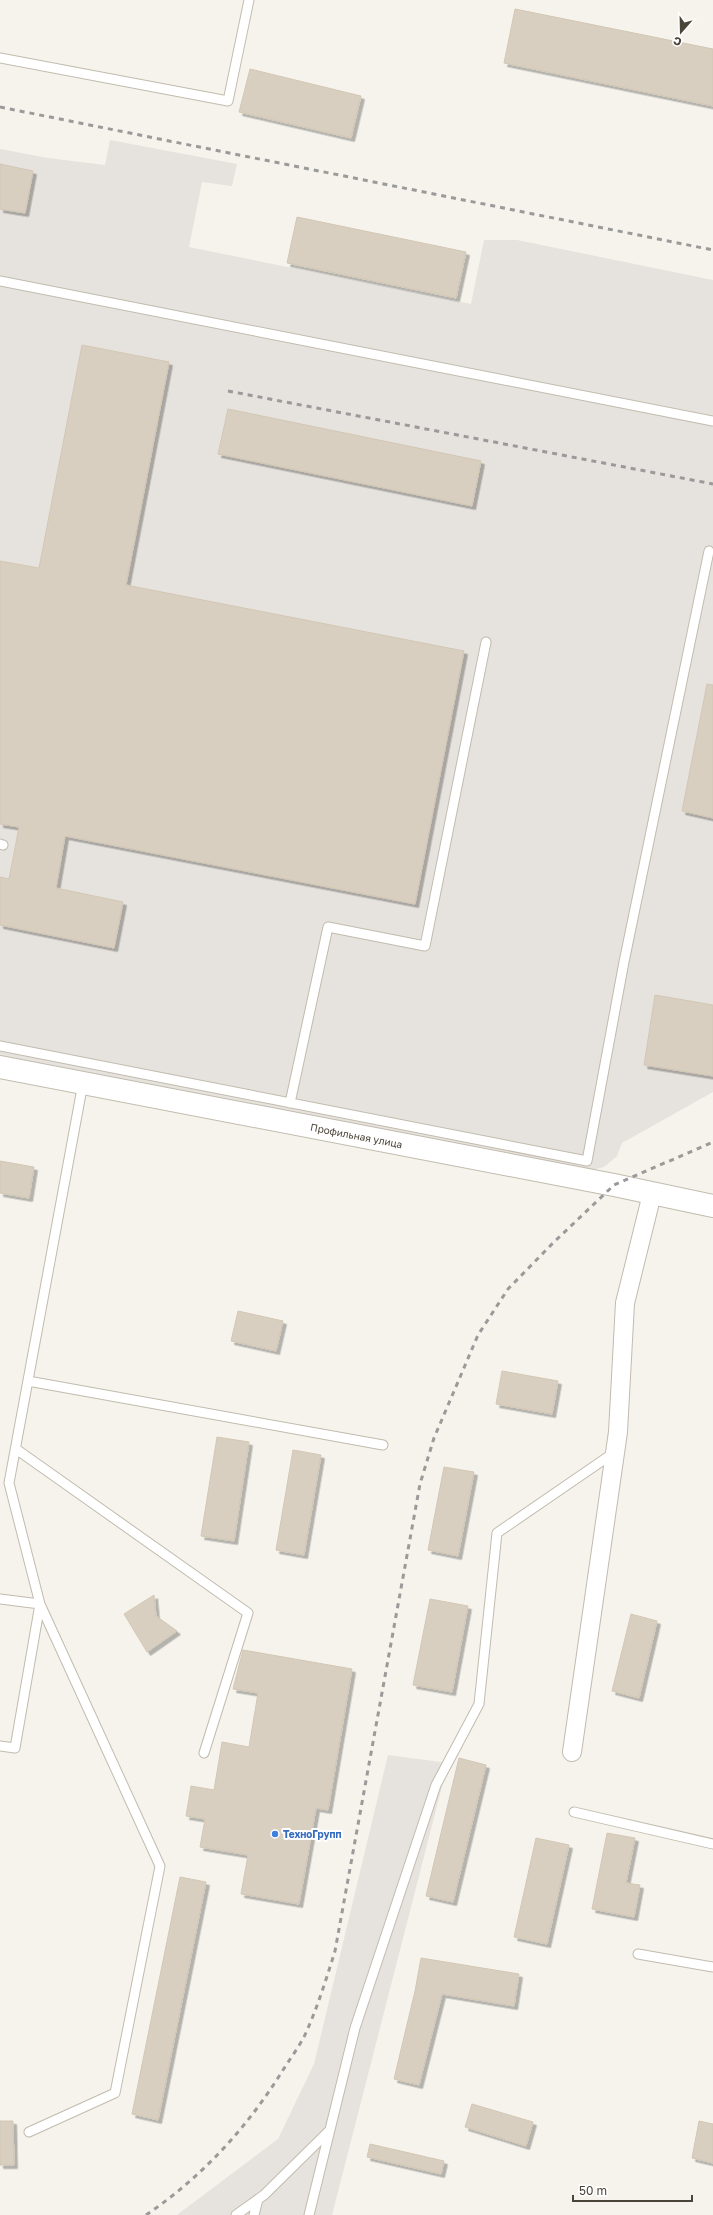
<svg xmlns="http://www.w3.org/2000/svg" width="713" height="2215" font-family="'Golos Text',sans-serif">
<defs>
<filter id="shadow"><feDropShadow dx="3.5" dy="3.5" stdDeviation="0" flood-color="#0004"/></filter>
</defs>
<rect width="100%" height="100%" fill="#f6f3ec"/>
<path fill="#e6e2dd" d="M110,140l127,24 -5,22 -30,-4 -13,65 282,57 13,-64h33l196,40v812l-91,51 -5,13 -13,11 -12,3 -592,-115v-906l48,9 57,7z
M388,1755l60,8 -116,452h-155l101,-76 36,-75z"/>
<path fill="#d8cfc1" stroke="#d3c7b4" filter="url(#shadow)" d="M515,9l198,40v57l-209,-43z
M250,69l111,27 -10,42 -112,-26z
M0,164l33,7 -8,42 -25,-4z
M297,217l169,35 -10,46 -169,-35z
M82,345l87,17 -43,223 338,66 -49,253 -350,-68 -9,52 67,14 -9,46 -114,-23v-48l9,2 10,-52 -19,-3v-263l39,7z
M228,409l253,52 -9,45 -254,-52z
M707,684l6,1v133l-31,-7z
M655,995l58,10v71l-69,-11z
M0,1161l34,6 -5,31 -29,-5z
M238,1311l45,10 -7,30 -45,-10z
M502,1371l56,10 -6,33 -56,-10z
M217,1437l32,5 -15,99 -33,-5z
M293,1450l28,5 -17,100 -28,-5z
M444,1467l30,5 -16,84 -30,-6z
M154,1595l2,21 21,15 -30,21 -23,-38z
M430,1599l38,7 -16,86 -39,-7z
M631,1614l26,7 -18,77 -27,-7z
M243,1650l109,19 -24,141 -12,-2 -17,96 -58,-10 7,-39 -48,-8 5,-28 -19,-3 5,-30 23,4 8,-48 27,5 9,-54 -25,-4z
M459,1758l27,7 -33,137 -27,-6z
M607,1833l28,5 -9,45 14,2 -6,32 -42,-8z
M536,1838l33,7 -22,99 -33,-7z
M180,1877l26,5 -48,238 -26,-6z
M421,1958l98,16 -5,32 -72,-12 -23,91 -25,-6 21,-88z
M472,2104l61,18 -7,24 -61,-19z
M0,2121h13l1,44h-14z
M699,2121l14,3v39l-21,-5z
M370,2144l74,17 -3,13 -74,-17z"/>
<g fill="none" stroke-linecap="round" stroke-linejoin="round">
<defs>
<path id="service" d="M0,58l228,43 21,-101
M0,281l713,140
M0,844l3,1
M0,1046l587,115 37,-199 85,-411
M290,1103l38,-176 97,19 61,-304
M28,1381l355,64
M16,1449l232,164 -44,140
M0,1599l40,5
M0,1746l15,2 25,-144
M574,1812l139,32
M638,1954l75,13
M29,2132l86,-39 45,-227 -120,-262 -31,-121 74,-400
M236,2215l28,-20 65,-64
M254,2215l4,-16
M309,2215l46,-187 81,-243 43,-81 18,-171 118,-81"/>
<path id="minor" d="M572,1752l46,-320 7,-129 27,-109"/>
<g id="tertiary">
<path id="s1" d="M0,1067l614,118 99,21"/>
</g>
</defs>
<use href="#service" stroke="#c2bbae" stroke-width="11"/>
<use href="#minor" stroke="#c2bbae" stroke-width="20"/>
<use href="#tertiary" stroke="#c2bbae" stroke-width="24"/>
<use href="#service" stroke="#fff" stroke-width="9"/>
<use href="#minor" stroke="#fff" stroke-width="18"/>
<use href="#tertiary" stroke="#fff" stroke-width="22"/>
<path stroke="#9a9a9a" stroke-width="3" stroke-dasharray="5 5" stroke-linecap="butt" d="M0,107l713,143
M228,391l485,93
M146,2215c56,-38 101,-87 137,-145 7,-11 15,-22 21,-33 13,-28 22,-57 31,-86l85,-467 14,-46 44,-103 30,-46 45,-46 61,-58 99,-43"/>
</g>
<circle fill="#3f7fe0" stroke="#fff" stroke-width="1.5" cx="275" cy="1834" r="4"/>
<g text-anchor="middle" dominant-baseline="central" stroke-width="4" stroke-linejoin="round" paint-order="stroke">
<g font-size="10" fill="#4b4439" stroke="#fff">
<text stroke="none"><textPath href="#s1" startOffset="363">Профильная улица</textPath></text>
</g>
<g font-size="10" font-weight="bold" fill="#366cbe" stroke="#fff" text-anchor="start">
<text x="283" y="1834">ТехноГрупп</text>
</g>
</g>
<g transform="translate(681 32) rotate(200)" stroke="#ffffff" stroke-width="3" paint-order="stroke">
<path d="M0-3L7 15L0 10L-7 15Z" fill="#4b4439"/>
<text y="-6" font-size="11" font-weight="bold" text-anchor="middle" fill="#4b4439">С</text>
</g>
<path d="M573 2195v6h119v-6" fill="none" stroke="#4b4439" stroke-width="2"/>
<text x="579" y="2195" font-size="12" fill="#4b4439" stroke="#ffffff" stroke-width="3" paint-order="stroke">50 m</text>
</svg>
